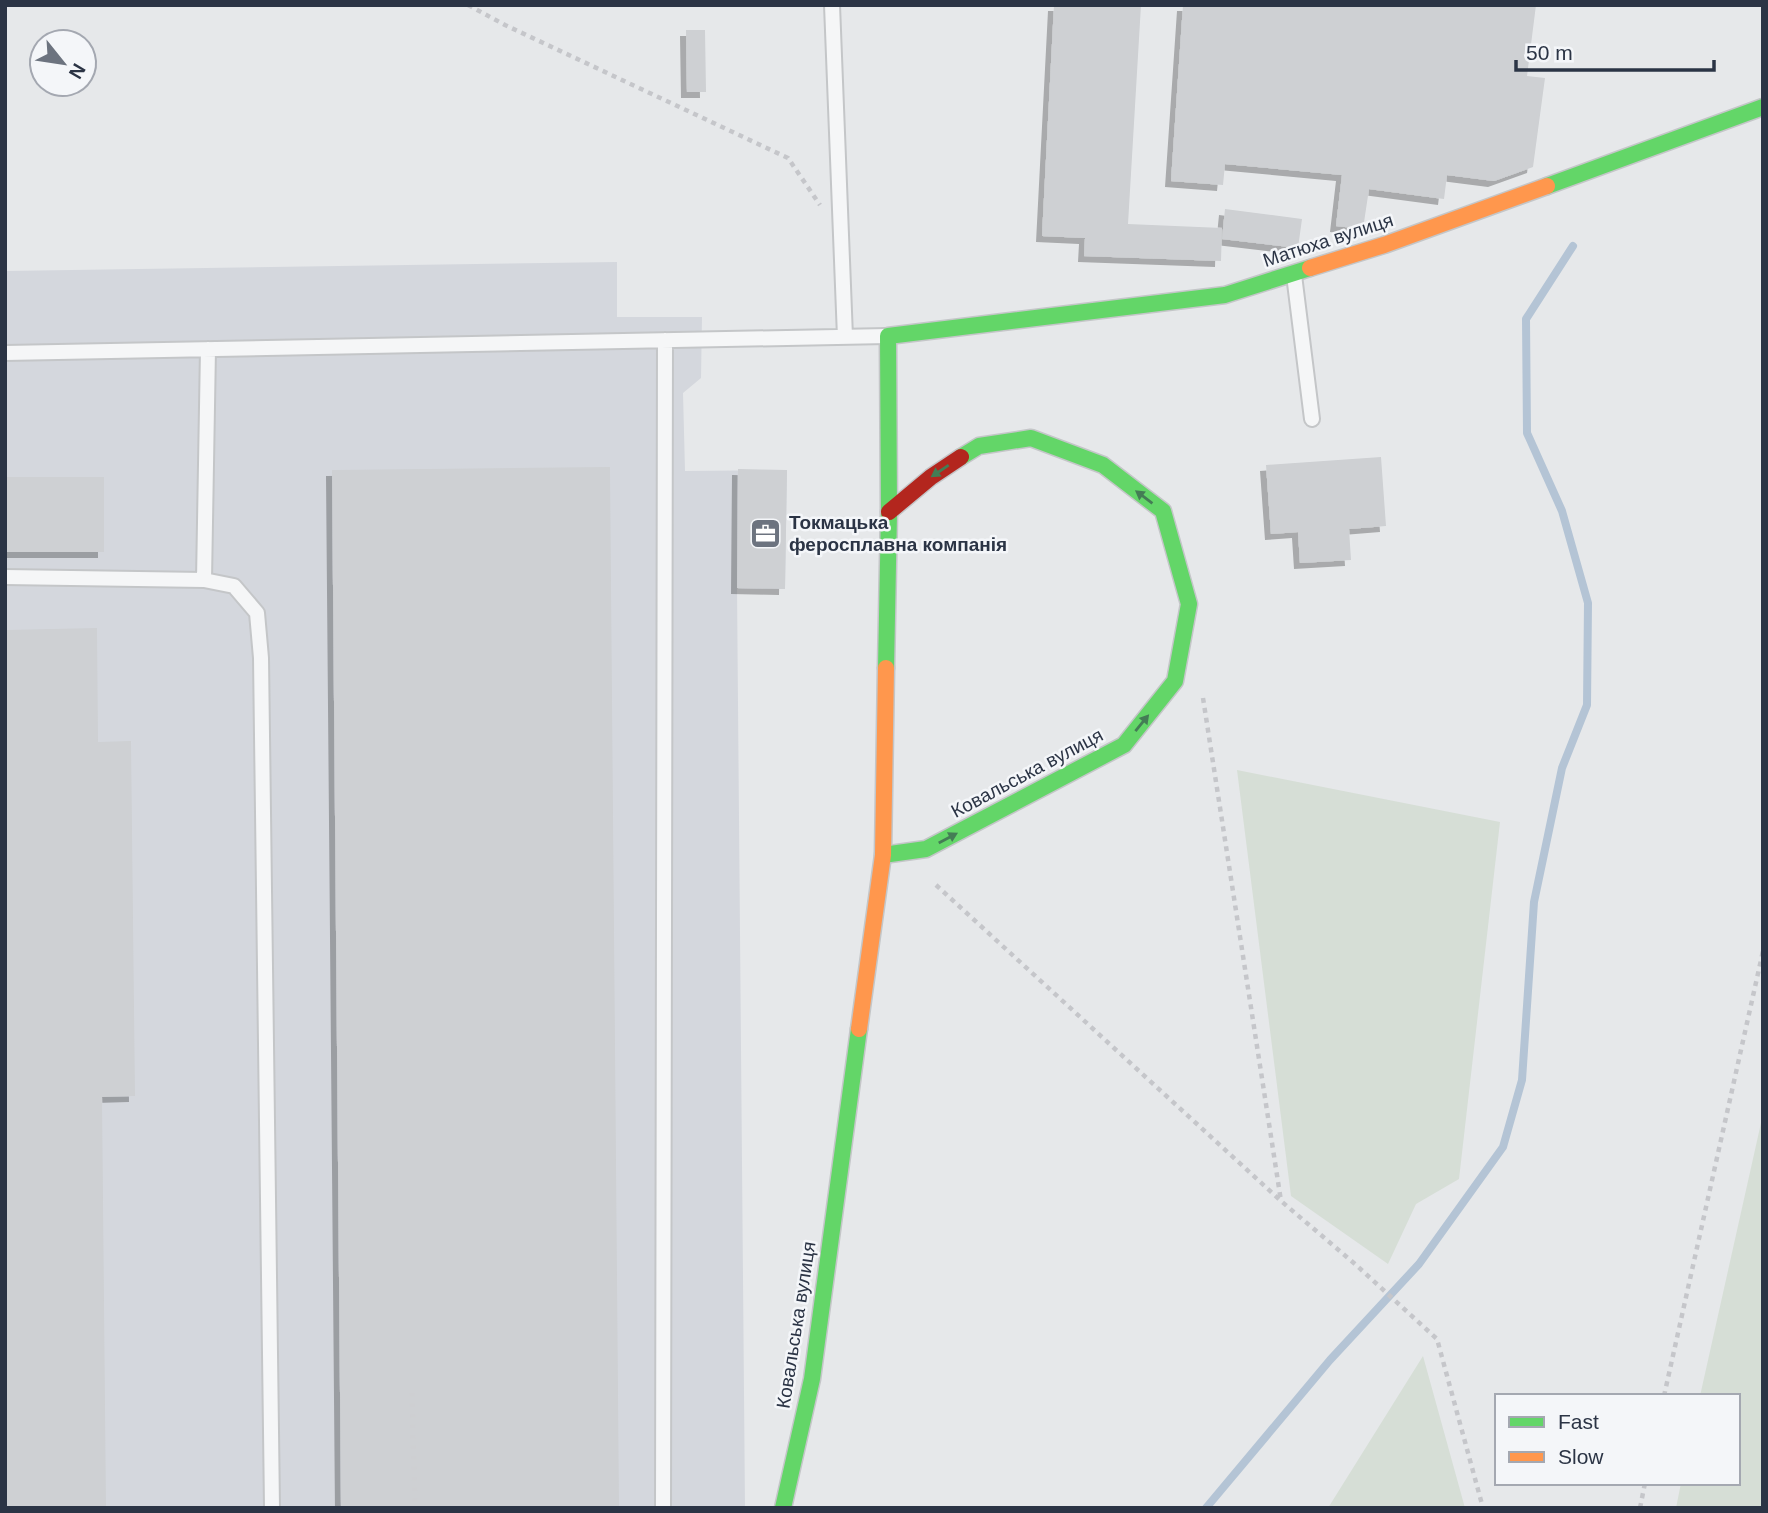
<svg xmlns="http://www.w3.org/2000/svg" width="1768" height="1513" font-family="Helvetica,sans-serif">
<defs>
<filter id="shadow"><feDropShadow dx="-6" dy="6" stdDeviation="0" flood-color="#0004"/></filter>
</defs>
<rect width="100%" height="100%" fill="#e6e8ea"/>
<path fill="#d4d7dd" d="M617,262v55h85l-1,61 -18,15 2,78 102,-1 -2,119 -48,-1 8,920h-740v-1237z"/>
<path fill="#d6ded6" d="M1237,770l263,52 -41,357 -43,25 -28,60 -97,-68z
M1763,1114v394h-87l5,-25h57v-87h-38z
M1423,1356l42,152h-137z"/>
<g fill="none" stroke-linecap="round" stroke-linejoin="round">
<path stroke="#b4c4d5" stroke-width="8" d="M1206,1508l124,-148 89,-96 84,-117 19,-67 12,-178 28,-134 25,-63 1,-102 -26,-92 -35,-78 -1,-114 47,-73"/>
</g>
<path fill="#ced0d3" filter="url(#shadow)" d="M1054,5h87l-13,219 94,4 -1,33 -137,-5 1,-18 -43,-2z
M1183,5h353l-9,71 18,2 -12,89 -39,14 -47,-6 -3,24 -75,-10 -6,40 -27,-3 6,-51 -117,-11 -2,21 -52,-4z
M686,30h19l1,62h-19z
M1225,209l77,10 -4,29 -76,-9z
M1381,457l5,69 -37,3 2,31 -51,3 -2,-31 -27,2 -5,-69z
M610,467l9,1041h-278l-9,-1038z
M738,469l49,1 -2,119 -48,-1z
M5,477h99v75h-99z
M97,628l1,114 33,-1 4,355 -33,1 4,411h-101v-878z"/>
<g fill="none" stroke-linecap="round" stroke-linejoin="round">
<defs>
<path id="lane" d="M832,5l13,332
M1294,275l18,144
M208,349l-4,231 30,6 23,27 4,45 11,850
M5,353l882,-17
M5,577l199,3
M663,1508l2,-1168"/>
<path id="fast" d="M1547,186l216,-79
M886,668l3,-156 -1,-176 337,-41 85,-27
M883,855l43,-6 198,-104 51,-64 14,-77 -26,-93 -60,-46 -72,-27 -52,8 -18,11
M783,1508l29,-129 47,-350"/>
<path id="slow" d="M1310,268l74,-23 163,-59
M859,1029l24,-174 3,-187"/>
<path id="jam" d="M889,512l42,-35 30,-20"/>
</defs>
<use href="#lane" stroke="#c4c6c8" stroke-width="18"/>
<use href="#fast" stroke="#c4c6c8" stroke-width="19"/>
<use href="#slow" stroke="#c4c6c8" stroke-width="19"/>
<use href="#jam" stroke="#c4c6c8" stroke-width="19"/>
<path stroke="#c5c6ca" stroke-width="4.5" stroke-dasharray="5 5" stroke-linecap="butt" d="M468,5l37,20 283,133 32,47
M1203,698l78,503
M936,885l345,316 74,63 82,75 46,169
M1664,1396l99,-445
M1640,1508l5,-25"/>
<use href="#lane" stroke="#f5f6f7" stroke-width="14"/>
<use href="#fast" stroke="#63d668" stroke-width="16"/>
<use href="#slow" stroke="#ff974d" stroke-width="16"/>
<use href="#jam" stroke="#b3261e" stroke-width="16"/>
<path stroke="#cecfd2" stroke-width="5" stroke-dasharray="3.5 7" stroke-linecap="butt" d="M412,1393l3,115"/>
</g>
<defs><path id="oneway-solid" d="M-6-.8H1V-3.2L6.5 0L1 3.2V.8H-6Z" transform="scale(1.75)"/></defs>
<g fill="#447d55">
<use href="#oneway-solid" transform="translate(940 471) rotate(146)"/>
<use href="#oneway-solid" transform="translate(1144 497) rotate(-143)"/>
<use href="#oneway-solid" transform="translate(1142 723) rotate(-51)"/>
<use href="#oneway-solid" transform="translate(948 838) rotate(-28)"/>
</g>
<defs>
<symbol id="office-square" viewBox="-11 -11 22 22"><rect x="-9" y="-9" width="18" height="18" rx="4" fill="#6c737f" stroke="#f4f6f9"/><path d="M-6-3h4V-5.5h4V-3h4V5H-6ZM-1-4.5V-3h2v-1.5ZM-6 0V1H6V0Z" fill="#fff"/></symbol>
</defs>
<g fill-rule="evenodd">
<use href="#office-square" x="748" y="516" width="35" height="35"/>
</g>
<g text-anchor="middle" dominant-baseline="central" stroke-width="5" stroke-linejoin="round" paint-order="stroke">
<g font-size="19" fill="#2b3445" stroke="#f4f6f9">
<text transform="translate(1328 240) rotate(-18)">Матюха вулиця</text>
<text transform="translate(1027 773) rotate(-28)">Ковальська вулиця</text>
<text transform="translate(796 1325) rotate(-81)">Ковальська вулиця</text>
</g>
<g font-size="19" font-weight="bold" fill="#2b3445" stroke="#f4f6f9" text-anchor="start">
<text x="789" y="522">Токмацька<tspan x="789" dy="22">феросплавна компанія</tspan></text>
</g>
</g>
<rect width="1768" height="1513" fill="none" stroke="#2b3445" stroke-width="14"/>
<rect x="1495" y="1394" width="245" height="91" fill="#f4f6f9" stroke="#a4a8b1" stroke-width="2"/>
<rect x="1509" y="1417" width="35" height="10" fill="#63d668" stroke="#a4a8b1" stroke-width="2"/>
<text x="1558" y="1429" font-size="21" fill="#2b3445">Fast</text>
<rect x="1509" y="1452" width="35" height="10" fill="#ff974d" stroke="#a4a8b1" stroke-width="2"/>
<text x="1558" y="1464" font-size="21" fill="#2b3445">Slow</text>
<g transform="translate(63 63) rotate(120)"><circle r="33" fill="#f4f6f9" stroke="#a4a8b1" stroke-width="2"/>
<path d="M0-5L12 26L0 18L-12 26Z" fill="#6c737f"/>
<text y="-10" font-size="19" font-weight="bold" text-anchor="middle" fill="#2b3445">N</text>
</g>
<path d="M1516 60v10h198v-10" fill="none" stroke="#2b3445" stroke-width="3.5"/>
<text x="1526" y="60" font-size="21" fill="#2b3445" stroke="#f4f6f9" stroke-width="5" paint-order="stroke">50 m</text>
</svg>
